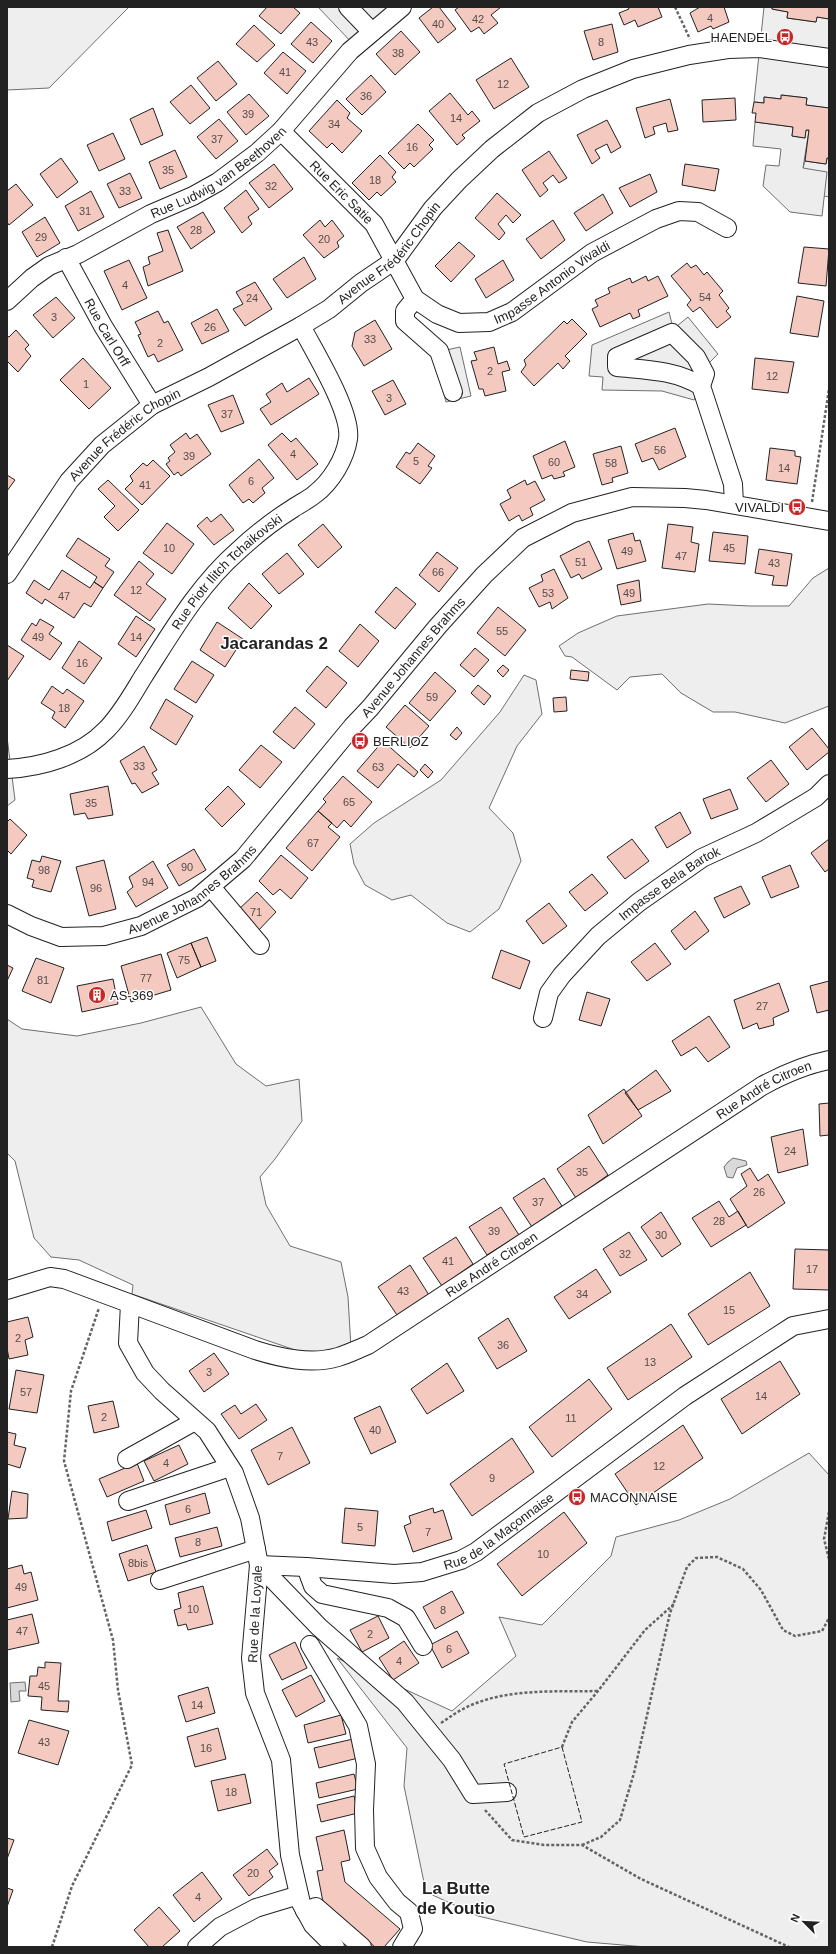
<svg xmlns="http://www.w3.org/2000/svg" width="836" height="1954" font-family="Helvetica,sans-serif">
<rect width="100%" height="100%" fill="#fff"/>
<path fill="#eee" stroke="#6f6f6f" d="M7,7h122l-80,81 -42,2z
M764,7h8v2l16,3 -1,6 29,4 1,-5 12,2v89l-23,-3 1,-7 -25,-3 -1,4 -17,-2v6l-10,-1z
M827,158h2v39l-5,-1 -21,-28 2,-7 21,3z
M829,568v138l-44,17 -50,-11h-22l-32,-19 -19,-19 -32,3 -13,13 -45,-33 -7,-1 -6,-10 19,-13 39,-17 91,-12 42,2h39l24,-28z
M524,675l12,5 6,34 -25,32 -28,62 24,25 8,28 -22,48 -29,23 -23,-9 -36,-28 -19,5 -27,-15 -11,-21 -4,-20 24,-21 67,-43 59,-68z
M7,737l8,63 -8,6z
M201,1007l35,57 30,22 33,-7 3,42 -27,38 -15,18 6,28 24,41 51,16 7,35 3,51 -30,6 -23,-3 -166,-57 1,-9 -54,-25 -28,-3 -17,-19 -19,-77 -8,-8v-134l15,10 55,7 64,-13z
M809,1453l20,22v472h-183l-59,-5 -109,-26 -52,-24 -22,-106 3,-38 -70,-90 115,53 64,-55 -17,-39 43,8 69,-69 5,-19 63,-17 51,-21z"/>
<path fill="#ededed" stroke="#6f6f6f" d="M318,7h84l-47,39z
M755,122l38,5 -1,9 13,2 1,-8h3l-6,38 24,4 -5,44 -32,-4 -27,-26 3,-21 13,1 2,-17 -28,-3z
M669,312l3,12 5,2 11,-9 30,37 -9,9 3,9 -11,14 -7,14 -32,-9 -60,-1 1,-13 -14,-1 3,-31z
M460,347l11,49 -25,6 -13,-49z"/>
<path fill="#d9d9d9" stroke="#6f6f6f" d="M733,1158l13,3 1,4 -10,3 -4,10 -6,-1 -3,-10 4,-5z
M25,1682l1,9h-7l1,10 -9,1 -1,-19z"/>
<path fill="#f3c9c0" stroke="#222" d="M267,7h26l7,6 -19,21 -22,-18z
M433,7h6l17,22 -18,14 -19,-25z
M459,7h42l-10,8 7,8 -14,11 -5,-7 -8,5 -16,-22z
M628,7h30l4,10 -24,10 -3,-7 -11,5 -5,-12 10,-4z
M700,7h24l5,15 -16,7 -2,-3 -13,6 -8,-19z
M772,7h57v12l-12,-2 -1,5 -29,-4 1,-6 -16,-3z
M311,22l21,19 -19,22 -22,-19z
M612,24l6,28 -25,8 -9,-29z
M254,25l21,20 -18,17 -21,-18z
M401,31l19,21 -25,23 -19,-21z
M283,52l23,19 -19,23 -23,-21z
M511,58l18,29 -35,22 -18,-29z
M218,61l19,23 -21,17 -19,-23z
M371,75l15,17 -24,23 -16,-16z
M191,85l19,23 -20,16 -20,-22z
M450,93l18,22 4,-4 8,10 -18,14 3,3 -8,7 -28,-34z
M249,94l20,22 -23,19 -19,-23z
M781,95l26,3 -1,7 23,3v50h-2l-1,6 -21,-3 4,-31h-3l-1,8 -13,-2 1,-9 -38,-5 1,-9h-4l2,-11 10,1v-6l17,2z
M735,98l1,22 -33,2 -1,-22z
M670,99l8,31 -10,2 -2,-9 -13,4 2,7 -10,4 -9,-30z
M337,100l13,13 -3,5 15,13 -20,22 -10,-10 -5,5 -18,-17z
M153,108l10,27 -22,10 -11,-26z
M219,119l19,22 -22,18 -19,-22z
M607,120l14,27 -10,6 -4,-9 -12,6 5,8 -8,6 -15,-29z
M418,124l16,16 -5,5 4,4 -19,18 -4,-4 -6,6 -16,-16z
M113,133l12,26 -26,12 -12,-26z
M175,150l12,27 -27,12 -11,-27z
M549,151l18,27 -8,5 -6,-8 -10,8 5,7 -8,7 -18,-27z
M380,155l16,17 -4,5 4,5 -15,14 -4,-4 -8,8 -17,-17z
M61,158l17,24 -21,16 -17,-24z
M274,164l19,25 -24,19 -20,-25z
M685,164l34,5 -4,22 -33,-6z
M130,173l12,25 -23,10 -12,-24z
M650,174l7,18 -27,15 -11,-19z
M16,184l17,21 -24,20 -2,-3v-31z
M246,190l13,19 -11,8 4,7 -10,9 -18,-25z
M91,191l13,26 -26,14 -13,-25z
M497,193l24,22 -8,8 -7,-8 -8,9 7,9 -6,7 -24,-22z
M603,194l10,19 -27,18 -12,-18z
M203,212l12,20 -24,17 -14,-22z
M45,217l15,26 -23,14 -15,-25z
M320,220l5,7 7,-7 12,16 -7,6 2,5 -15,11 -21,-23z
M553,220l12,20 -24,19 -15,-20z
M168,230l15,41 -35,15 -5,-19 7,-3 -2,-7 15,-6 -6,-18z
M459,242l16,14 -24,26 -16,-16z
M804,247l25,2 -3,37 -28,-3z
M304,257l12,22 -29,19 -14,-19z
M129,260l18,38 -25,12 -18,-39z
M503,260l11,20 -28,18 -11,-19z
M687,263l4,5 5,-3 8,10 3,-3 16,19 -4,4 10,13 -3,3 5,6 -14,11 -17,-21 -7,5 -6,-7 4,-5 -20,-24z
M646,276l2,5 10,-5 10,20 -30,14 2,6 -7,3 -3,-6 -30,14 -8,-18 6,-3 -3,-6 15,-7 -2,-5 22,-10 2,5z
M255,282l17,27 -27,17 -12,-17 10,-5 -7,-12z
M797,296l27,5 -6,36 -28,-4z
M56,297l19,21 -22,20 -20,-23z
M217,309l12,22 -27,13 -11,-21z
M158,311l6,12 4,-2 15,29 -25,12 -4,-8 -6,3 -10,-22 3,-1 -6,-12z
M572,319l15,15 -22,22 5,5 -7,8 -5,-6 -24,23 -13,-14 5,-7 -2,-5 40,-39 3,3z
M375,320l17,29 -28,17 -12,-20 3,-14z
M16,330l13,15 -4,4 6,7 -13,16 -11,-11v-25l2,1z
M494,347l4,17 9,-3 3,9 -8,2 4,19 -21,5 -2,-7h-4l-8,-28 6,-1 -3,-8z
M83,358l28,30 -22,21 -29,-29z
M755,358l39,4 -6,31 -36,-4z
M309,378l10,16 -48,31 -11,-16 11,-7 -5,-8 16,-11 5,9z
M393,380l13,24 -21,11 -13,-24z
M233,395l11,28 -23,9 -13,-27z
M675,428l11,29 -27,13 -6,-12 -11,4 -7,-18z
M186,433l4,6 7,-5 14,20 -30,22 -3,-4 -4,3 -8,-11 4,-3 -2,-3 7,-6 -5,-7z
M282,433l9,9 5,-4 22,26 -21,16 -29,-35z
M565,441l10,26 -12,5 2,4 -11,3 -2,-4 -10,4 -9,-23z
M418,443l17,13 -7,10 4,2 -12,16 -24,-17 10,-15 4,2z
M621,446l7,27 -16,5 1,4 -11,3 -9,-31z
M770,448l25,3v5l6,1 -4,27 -31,-4z
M259,459l15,19 -12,10 3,5 -12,10 -4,-4 -6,4 -14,-18z
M153,460l17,16 -28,29 -17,-16 8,-8 -3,-5 13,-13 4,3z
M7,475l8,5 -8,11z
M108,480l31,30 -21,21 -14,-14 11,-11 -17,-17z
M525,480l2,5 8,-4 10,19 -15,8 3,7 -11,6 -3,-6 -10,6 -9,-17 11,-6 -4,-8z
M221,514l13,16 -20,15 -17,-19 10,-9 4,5z
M167,523l27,21 -22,30 -29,-21z
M323,524l19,23 -24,21 -20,-23z
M668,524l25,3 -2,15 8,2 -4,28 -33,-4z
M713,532l35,4 -3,28 -36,-3z
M633,533l2,8 5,-1 6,21 -29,8 -9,-29z
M78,538l32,21 -5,7 9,6 -11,16 -9,-6 3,-5 -31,-21z
M589,541l13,28 -20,10 -3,-5 -8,4 -11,-22z
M759,549l33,5 -5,32 -15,-1 2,-9 -19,-3z
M437,552l21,16 -19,24 -20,-17z
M287,553l17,21 -25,20 -17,-20z
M139,561l15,13 -8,10 20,15 -16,22 -36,-26z
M554,569l14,29 -16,11 -2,-7 -11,5 -10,-19 14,-7 -2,-6z
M62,570l28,18 4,-6 9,6 -12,19 -7,-4 -10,15 -29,-19 -3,5 -16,-11 8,-13 15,10z
M639,580l2,21 -20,4 -4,-20z
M249,583l23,23 -21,23 -23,-21z
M396,587l20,17 -21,25 -20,-17z
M498,607l28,23 -21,26 -28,-23z
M136,616l19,13 -19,28 -18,-13z
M40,619l14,8 -5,7 13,9 -12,17 -29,-20 11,-17 4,3z
M217,622l26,17 -18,28 -25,-17z
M360,624l19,17 -21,26 -19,-16z
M79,641l23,17 -18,26 -22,-16z
M7,645l17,11 -17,25z
M475,648l14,12 -15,17 -14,-12z
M192,661l22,14 -18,28 -22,-14z
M503,665l6,5 -6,7 -6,-6z
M327,666l20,17 -21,25 -20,-17z
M571,670l18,2 -1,9 -18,-2z
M435,672l21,19 -26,30 -21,-18z
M478,685l13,11 -7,9 -13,-12z
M52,686l11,8 4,-5 17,12 -19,27 -13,-10 3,-6 -14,-9z
M566,697l1,14 -13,1 -1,-14z
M166,699l27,17 -17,29 -26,-17z
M405,705l24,21 -19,22 -24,-21z
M295,707l20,17 -21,25 -21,-17z
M457,727l5,6 -6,7 -6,-5z
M812,728l17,21v3l-22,18 -18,-23z
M383,741l35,31 -4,5 -16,-13 -20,24 -21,-17z
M261,745l21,17 -22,26 -21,-18z
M144,746l13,24 -5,3 7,11 -17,9 -7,-10 -3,1 -12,-23z
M771,760l18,24 -23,18 -19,-24z
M425,764l8,8 -5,6 -8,-8z
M343,776l29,26 -21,25 -7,-7 -7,8 -19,-17 8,-9 -3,-3z
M108,786l5,29 -25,4 -3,-6 -11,2 -4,-21z
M228,786l17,18 -23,23 -17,-18z
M730,789l8,20 -27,10 -8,-20z
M318,811l14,12 -4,4 12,10 -28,34 -26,-23z
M680,812l11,21 -24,15 -12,-21z
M10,819l17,16 -16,19 -4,-4v-28z
M632,839l17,22 -24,18 -18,-22z
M829,839v30l-4,3 -14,-19z
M194,849l12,21 -27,16 -12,-21z
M281,855l27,23 -17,21 -11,-10 -7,6 -14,-14z
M42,856l19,5 -10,31 -19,-5 2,-7 -7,-2 5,-18 8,2z
M104,860l12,49 -27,7 -13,-49z
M153,861l15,27 -32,19 -9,-15 6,-5 -4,-10z
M790,865l9,22 -28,11 -9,-21z
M592,874l16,19 -23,18 -16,-19z
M741,886l9,18 -26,14 -10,-20z
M257,892l19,20 -20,21 -20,-21z
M549,903l18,23 -24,18 -17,-23z
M695,911l14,20 -24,19 -14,-19z
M207,937l9,24 -15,6 -10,-24z
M191,943l10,24 -24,11 -10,-25z
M655,943l16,21 -24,17 -16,-19z
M501,950l29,11 -10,28 -28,-11z
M161,954l10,36 -40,12 -10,-36z
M36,958l28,10 -13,35 -29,-12z
M7,965l6,3 -6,13z
M113,979l5,25 -36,8 -5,-26z
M829,981v29l-12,3 -7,-27z
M779,983l10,28 -16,7 1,7 -15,4 -2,-6 -14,6 -9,-29z
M587,992l23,7 -9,27 -22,-6z
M709,1016l21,31 -22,15 -12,-15 -15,9 -9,-15z
M656,1070l15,21 -33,19 -13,-17z
M624,1089l18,27 -39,28 -15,-29z
M829,1103v32l-9,1 -1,-32z
M803,1129l5,36 -30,8 -7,-36z
M589,1146l19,29 -32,23 -19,-29z
M750,1168l8,13 10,-7 17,29 -37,25 -18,-29 17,-13 -6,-12z
M544,1178l18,28 -30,21 -19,-29z
M719,1201l10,16 9,-6 8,14 -35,22 -19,-29z
M501,1207l18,28 -32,20 -18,-28z
M661,1212l20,32 -19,13 -21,-30z
M629,1232l18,28 -27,16 -17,-27z
M456,1237l17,27 -31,22 -19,-28z
M795,1249l34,1v40l-36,-1z
M410,1265l19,30 -32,20 -19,-28z
M596,1269l15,23 -42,27 -15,-22z
M750,1272l20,34 -62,39 -20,-31z
M28,1317l5,20 -8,3 3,15 -19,4 -2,-11v-26z
M508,1318l19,33 -30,18 -19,-31z
M671,1324l21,33 -64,43 -21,-32z
M214,1353l15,21 -25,18 -15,-21z
M780,1361l20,33 -58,40 -21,-35z
M447,1363l17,28 -37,23 -16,-25z
M16,1370l28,5 -7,38 -28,-4z
M589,1379l23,30 -60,48 -23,-30z
M113,1401l6,26 -25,6 -6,-27z
M256,1404l11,16 -28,19 -18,-25 14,-9 6,9z
M380,1406l16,36 -25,12 -17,-36z
M683,1425l20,33 -67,47 -21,-31z
M292,1427l18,36 -42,22 -17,-35z
M7,1432l9,2 -2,11 12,3 -6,20 -13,-4z
M512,1438l22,34 -62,44 -22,-32z
M179,1445l9,19 -34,17 -10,-20z
M137,1463l7,18 -37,16 -8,-18z
M12,1491l16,3 -1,24 -19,1z
M205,1493l5,20 -40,12 -5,-20z
M345,1508l33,3 -3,35 -33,-3z
M433,1508l1,5 9,-3 9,29 -39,13 -9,-26 7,-3 -2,-7z
M146,1510l6,18 -40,13 -5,-19z
M564,1512l23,31 -65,53 -25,-32z
M217,1527l5,19 -42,11 -5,-19z
M147,1545l9,27 -28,9 -9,-27z
M22,1565l2,9 7,-2 7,28 -31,8v-39z
M203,1586l10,38 -25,6 -2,-6 -8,2 -4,-16 7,-2 -3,-15z
M452,1591l12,22 -29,16 -12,-22z
M32,1614l7,29 -32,7v-30z
M378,1616l11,22 -27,14 -12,-22z
M457,1631l12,22 -27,15 -12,-23z
M404,1641l15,22 -26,17 -14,-22z
M295,1642l12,26 -25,12 -13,-25z
M45,1662l16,1 -3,38h11l-1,11 -27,-2 1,-13 -14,-1 2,-20h7l1,-9 7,1z
M311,1675l14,26 -29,16 -14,-27z
M208,1687l7,26 -29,9 -8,-26z
M341,1715l5,19 -38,9 -4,-18z
M29,1720l40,11 -11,34 -40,-12z
M218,1728l8,31 -31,8 -8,-30z
M353,1739l5,19 -39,10 -5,-20z
M245,1774l6,29 -33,8 -7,-30z
M354,1774l4,15 -39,9 -3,-15z
M354,1796l4,17 -37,9 -4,-17z
M344,1830l6,30 -9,2 4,20 55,47 -16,18h-9l-52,-45 -6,-31 6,-1 -7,-33z
M7,1838l7,2 -7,19z
M267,1849l11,15 -9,7 4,6 -24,19 -16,-21z
M202,1872l20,27 -28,23 -21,-27z
M7,1888l6,2 -6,17z
M159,1907l21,24 -18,16h-13l-15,-17z"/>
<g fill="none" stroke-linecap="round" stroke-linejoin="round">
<defs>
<g id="minor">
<path d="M348,7l24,25"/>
<path id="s1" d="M281,131l93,93 41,75 22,15 22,9 30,-1 23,-10 80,-59 64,-34 23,-8 19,1 29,16"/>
<path id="s2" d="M66,258l37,68 49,79"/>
<path d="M415,299l-10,12v10l34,30 14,41"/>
<path id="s3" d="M7,301l25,-23 17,-12 29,-12 73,-40 42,-18 25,-14 39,-29 24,-22 69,-80 52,-44"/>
<path d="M701,386c-26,-16 -54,-16 -84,-19v-10l55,-24 24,24 9,17 -4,12 32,98 1,20"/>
<path id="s4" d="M7,574l62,-93 33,-36 50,-40 57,-28 92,-51 28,-17 32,-26 34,-23 38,-52 26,-28 33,-31 46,-36 45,-24 50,-20 56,-14 39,-6 32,-1 69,10"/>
<path id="s5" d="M7,769c35,-2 74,-13 99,-39 15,-15 26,-35 37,-53 29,-45 55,-91 95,-126 16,-15 35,-30 54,-42 7,-5 16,-9 23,-15 16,-12 30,-35 33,-55 4,-27 -34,-88 -47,-113"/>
<path d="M211,887l49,58"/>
<path id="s6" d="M7,914l24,12 30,11 43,-1 37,-10 56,-28 46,-39 109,-132 18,-19 68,-82 46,-51 39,-37 49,-25 60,-16 53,1 21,2 123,21"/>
<path id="s7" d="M543,1018l6,-25 13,-18 36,-39 41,-34 63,-44 54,-25 60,-36 13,-13"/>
<path id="s8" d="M7,1290l43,-13 14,2 191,71c26,8 56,15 83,7 10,-3 20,-8 30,-12l394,-259c22,-12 42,-21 67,-26"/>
<path d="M130,1304l-2,39 17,30 17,18 45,40 27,42 16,45 9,47 -8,93 4,35 26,67 9,95 11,48 12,22 22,22"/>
<path d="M127,1459l68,-38"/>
<path d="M128,1501l102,-34"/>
<path id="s9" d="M259,1565l47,2 88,7 28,-2 39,-12 15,-8 209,-156 108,-70 36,-7"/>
<path d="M259,1565l60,62 86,75 47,58 21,34 34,-2"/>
<path d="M306,1567l7,19 9,8 66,14 18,10 17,28"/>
<path d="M160,1580l96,-31"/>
<path d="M310,1645l48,81 8,38 -2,46 1,38 13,29 19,25 12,10 4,17 -11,18"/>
<path d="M305,1911l11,-4 46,40"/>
<path d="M197,1947l23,-20 36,-19 43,-13"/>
</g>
</defs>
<use href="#minor" stroke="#222" stroke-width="20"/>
<path stroke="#646464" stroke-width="2.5" stroke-dasharray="3 2" stroke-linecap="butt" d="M675,7l15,32
M812,502l17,-113
M829,1512l-5,27 5,20
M441,1723c9,-6 17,-12 26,-16 40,-19 88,-15 131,-16
M562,1747l10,-25 26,-31 47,-61 29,-26
M485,1810l27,30 32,5h38l59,34 148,68
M582,1845l19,-8 19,-17 14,-47 36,-160 17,-46 9,-9 21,-1 26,12 18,21 22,40 12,6 27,-5 7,-13
M52,1947l20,-61 60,-121 -14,-75 -5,-50 -49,-179 7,-70 28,-83"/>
<use href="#minor" stroke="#fff" stroke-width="18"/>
<path stroke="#222" stroke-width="1" stroke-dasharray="5 2" stroke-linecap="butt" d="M562,1747l20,75 -58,15 -20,-73z"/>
</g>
<defs>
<symbol id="bus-disc" viewBox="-11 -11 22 22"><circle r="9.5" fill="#c62828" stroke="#fff"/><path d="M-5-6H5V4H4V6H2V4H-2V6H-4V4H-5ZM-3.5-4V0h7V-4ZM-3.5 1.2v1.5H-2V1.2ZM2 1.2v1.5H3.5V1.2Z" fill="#fff"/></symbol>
<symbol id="building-disc" viewBox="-11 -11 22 22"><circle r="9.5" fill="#c62828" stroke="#fff"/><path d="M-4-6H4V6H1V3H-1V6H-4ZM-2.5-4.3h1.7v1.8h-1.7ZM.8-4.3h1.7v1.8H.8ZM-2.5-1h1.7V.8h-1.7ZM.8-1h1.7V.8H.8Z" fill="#fff"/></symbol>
</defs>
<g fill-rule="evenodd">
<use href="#bus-disc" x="775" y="27" width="20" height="20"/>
<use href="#bus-disc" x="787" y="497" width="20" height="20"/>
<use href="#bus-disc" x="350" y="731" width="20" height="20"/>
<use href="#building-disc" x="87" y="985" width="20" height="20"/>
<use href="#bus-disc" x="567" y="1487" width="20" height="20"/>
</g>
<g text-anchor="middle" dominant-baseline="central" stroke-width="3" stroke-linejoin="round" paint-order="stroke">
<g font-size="11" fill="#564c4a">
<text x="710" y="18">4</text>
<text x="478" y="19">42</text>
<text x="438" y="24">40</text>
<text x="312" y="42">43</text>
<text x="601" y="42">8</text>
<text x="398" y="53">38</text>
<text x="285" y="72">41</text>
<text x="503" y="84">12</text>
<text x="366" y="96">36</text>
<text x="248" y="114">39</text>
<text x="456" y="118">14</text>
<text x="334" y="124">34</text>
<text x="217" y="139">37</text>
<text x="412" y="147">16</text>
<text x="168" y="170">35</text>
<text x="375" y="180">18</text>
<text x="271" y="186">32</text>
<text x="125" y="191">33</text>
<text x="85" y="211">31</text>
<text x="196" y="230">28</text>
<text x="41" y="237">29</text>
<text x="324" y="239">20</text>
<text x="125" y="285">4</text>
<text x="705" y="297">54</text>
<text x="252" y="298">24</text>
<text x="54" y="317">3</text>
<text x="210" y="327">26</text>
<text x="370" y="339">33</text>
<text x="160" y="343">2</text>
<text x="490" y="371">2</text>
<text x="772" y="376">12</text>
<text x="86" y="384">1</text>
<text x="389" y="398">3</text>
<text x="227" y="414">37</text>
<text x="660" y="450">56</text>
<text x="293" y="454">4</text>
<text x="189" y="456">39</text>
<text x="416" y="461">5</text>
<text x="554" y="462">60</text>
<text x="611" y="463">58</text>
<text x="784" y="468">14</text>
<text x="251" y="481">6</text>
<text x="145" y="485">41</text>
<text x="169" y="548">10</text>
<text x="729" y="548">45</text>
<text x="627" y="551">49</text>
<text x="681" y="556">47</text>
<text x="581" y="562">51</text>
<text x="774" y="563">43</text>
<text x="438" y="572">66</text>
<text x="136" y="590">12</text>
<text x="548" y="593">53</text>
<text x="629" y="593">49</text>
<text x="64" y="596">47</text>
<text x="502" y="631">55</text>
<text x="38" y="637">49</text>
<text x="136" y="637">14</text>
<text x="82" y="663">16</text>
<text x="432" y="697">59</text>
<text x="64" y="708">18</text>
<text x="139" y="766">33</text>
<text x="378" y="767">63</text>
<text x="349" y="802">65</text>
<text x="91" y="803">35</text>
<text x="313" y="843">67</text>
<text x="187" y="867">90</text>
<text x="44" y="870">98</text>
<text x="148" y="882">94</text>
<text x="96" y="888">96</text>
<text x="256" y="912">71</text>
<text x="184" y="960">75</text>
<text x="146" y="978">77</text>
<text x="43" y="980">81</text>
<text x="762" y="1006">27</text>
<text x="790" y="1151">24</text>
<text x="582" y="1172">35</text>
<text x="759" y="1192">26</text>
<text x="538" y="1202">37</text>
<text x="719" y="1221">28</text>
<text x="494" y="1231">39</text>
<text x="661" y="1235">30</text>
<text x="625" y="1254">32</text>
<text x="448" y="1261">41</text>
<text x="812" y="1269">17</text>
<text x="403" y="1291">43</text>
<text x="582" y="1294">34</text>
<text x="729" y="1310">15</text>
<text x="18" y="1338">2</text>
<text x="503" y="1345">36</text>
<text x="650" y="1362">13</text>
<text x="209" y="1372">3</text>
<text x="26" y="1392">57</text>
<text x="761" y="1396">14</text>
<text x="104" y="1417">2</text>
<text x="571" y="1418">11</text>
<text x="375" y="1430">40</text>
<text x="280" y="1456">7</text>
<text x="166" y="1463">4</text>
<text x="659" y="1466">12</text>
<text x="492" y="1478">9</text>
<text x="188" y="1509">6</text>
<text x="360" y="1527">5</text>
<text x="428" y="1532">7</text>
<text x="198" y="1542">8</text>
<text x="543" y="1554">10</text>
<text x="138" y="1563">8bis</text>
<text x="21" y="1587">49</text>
<text x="193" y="1609">10</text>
<text x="443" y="1610">8</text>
<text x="22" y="1631">47</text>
<text x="370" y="1634">2</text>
<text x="449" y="1649">6</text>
<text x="399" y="1661">4</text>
<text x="44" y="1686">45</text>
<text x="197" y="1705">14</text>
<text x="44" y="1742">43</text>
<text x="206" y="1748">16</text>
<text x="231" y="1792">18</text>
<text x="253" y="1873">20</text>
<text x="198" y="1897">4</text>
</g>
<g font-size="13" fill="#222" stroke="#fff" text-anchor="start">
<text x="772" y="37" text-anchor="end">HAENDEL</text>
<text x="784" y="507" text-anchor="end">VIVALDI</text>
<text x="373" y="741">BERLIOZ</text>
<text x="110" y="995">AS-369</text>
<text x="590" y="1497">MACONNAISE</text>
</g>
<g font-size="13" fill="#222" stroke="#fff">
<text stroke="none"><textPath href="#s3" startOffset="249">Rue Ludwig van Beethoven</textPath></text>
<text stroke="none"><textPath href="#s1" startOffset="86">Rue Eric Satie</textPath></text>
<text stroke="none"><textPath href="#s4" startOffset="509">Avenue Frédéric Chopin</textPath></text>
<text stroke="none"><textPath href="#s1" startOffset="372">Impasse Antonio Vivaldi</textPath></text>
<text stroke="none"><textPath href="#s2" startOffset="85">Rue Carl Orff</textPath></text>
<text stroke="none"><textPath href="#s4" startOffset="185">Avenue Frédéric Chopin</textPath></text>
<text stroke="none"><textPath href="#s5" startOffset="309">Rue Piotr Ilitch Tchaikovski</textPath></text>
<text stroke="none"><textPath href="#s6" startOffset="527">Avenue Johannes Brahms</textPath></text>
<text stroke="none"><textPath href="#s7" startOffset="190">Impasse Bela Bartok</textPath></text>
<text stroke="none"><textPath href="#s6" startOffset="203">Avenue Johannes Brahms</textPath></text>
<text stroke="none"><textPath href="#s8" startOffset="851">Rue André Citroen</textPath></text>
<text stroke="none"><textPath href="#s8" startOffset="527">Rue André Citroen</textPath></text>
<text stroke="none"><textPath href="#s9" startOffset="251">Rue de la Maçonnaise</textPath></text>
<text transform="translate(255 1614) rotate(-87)">Rue de la Loyale</text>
</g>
<g font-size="17" font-weight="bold" fill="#222" stroke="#fff">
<text x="274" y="643">Jacarandas 2</text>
<text x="456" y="1888">La Butte<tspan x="456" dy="20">de Koutio</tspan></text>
</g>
</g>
<rect width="836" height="1954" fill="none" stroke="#222222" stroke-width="16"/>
<g transform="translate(804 1922) rotate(294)" stroke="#ffffff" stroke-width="3" paint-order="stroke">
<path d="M0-3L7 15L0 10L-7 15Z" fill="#222222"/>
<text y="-6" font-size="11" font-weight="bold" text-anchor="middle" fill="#222222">N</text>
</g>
</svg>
